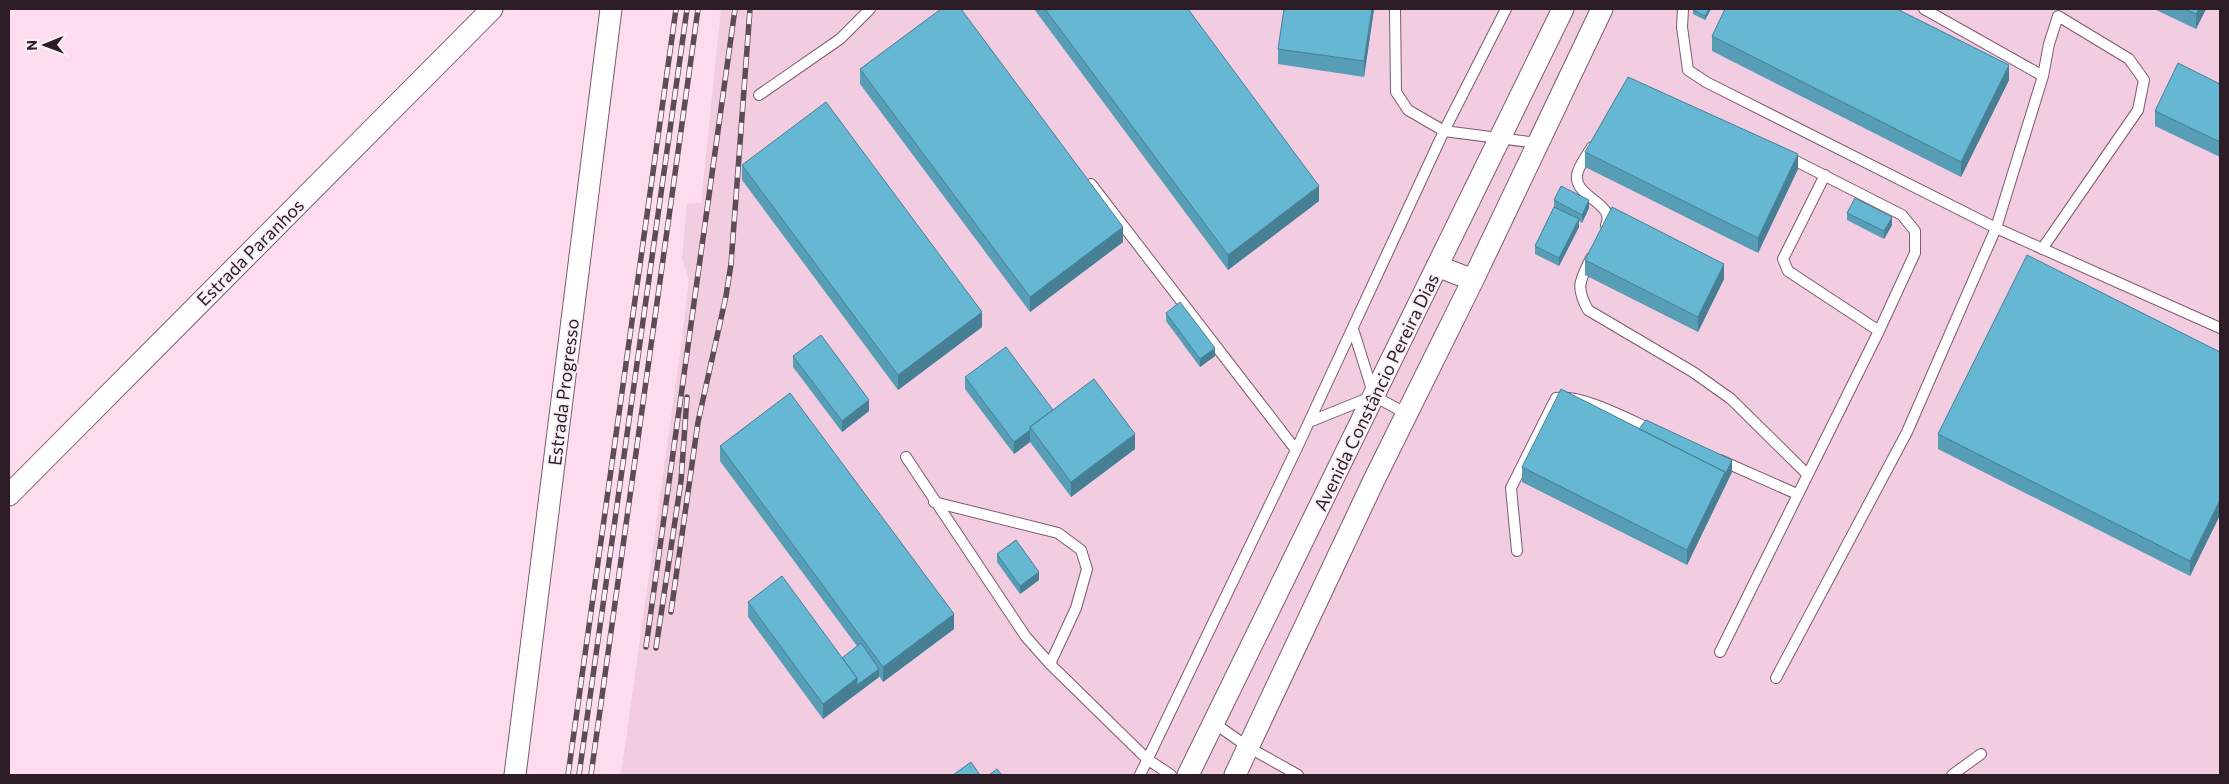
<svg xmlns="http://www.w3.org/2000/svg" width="2229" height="784" font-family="Commissioner,sans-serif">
<rect width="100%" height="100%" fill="#fddcef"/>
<path fill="#f2cce1" d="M721,9h1499v766h-1599l61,-436 7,-60 -7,-20 5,-55 14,-1z"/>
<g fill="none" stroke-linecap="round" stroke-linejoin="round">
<defs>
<path id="lane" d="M1395,9l1,83 12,18 36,21 93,12
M1683,9l-1,18 6,43 18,12 290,146 224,100
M759,95l81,-56 30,-30
M1592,147c-5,8 -11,16 -14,24 -9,26 39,31 28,54
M1825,175l-42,84 5,12 91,60
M1091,184l205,266
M2042,249l96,-139 6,-30 -15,-21 -71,-43 -9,28 -6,32
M1591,258c-11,23 -16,28 -3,52l105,62 38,27 76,75
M1353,329l21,67 33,18
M1309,422l62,-25
M906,457l120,180 24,27 97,95 24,16
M1720,460l77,34
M934,502l124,31 23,17 6,19 -11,39 -26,56
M1517,551l-6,-63 45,-90c26,-4 74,22 98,33
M1720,652l159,-321 36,-78v-22l-13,-16 -116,-59
M1776,678l131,-246 89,-204 47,-152 -119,-67
M1214,723l34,24 50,28
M1140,775l156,-325 148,-319 62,-122
M1952,775l29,-21"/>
<path id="street" d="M1437,266l36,14
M9,495l483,-486
M515,775l96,-766
M1188,775l375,-766
M1235,775l139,-295 99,-200 129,-271"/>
</defs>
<use href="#lane" stroke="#7d5a6f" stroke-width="12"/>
<use href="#street" stroke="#7d5a6f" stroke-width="23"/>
<use href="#lane" stroke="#fff" stroke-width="10"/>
<use href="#street" stroke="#fff" stroke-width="21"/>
<defs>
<path id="rail" d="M671,612l27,-190 28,-126 5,-32 19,-255
M646,647l89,-638
M656,648l25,-167 6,-84
M568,775l108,-766
M579,775l108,-766
M591,775l107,-766"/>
</defs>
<use href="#rail" stroke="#5e4b56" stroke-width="5.5"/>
<use href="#rail" stroke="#faf1f6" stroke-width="4" stroke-dasharray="11" stroke-linecap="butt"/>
</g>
<path fill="#579db5" d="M1034,9h154l131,192 -91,69z
M1374,9l-10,68 -86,-13v-15z
M1711,9l-6,11 -12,-6v-4z
M2154,9h52l-10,20z
M1712,36l297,44 -48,97 -249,-126z
M860,69l263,173 -93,70 -170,-228z
M2220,84v73l-65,-31v-15z
M1585,152l213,17 -40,84 -173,-86z
M742,165l240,162 -84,63 -156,-210z
M1554,200l35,8 -7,15 -3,-2v6l-20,39 -24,-12v-8l19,-39z
M1847,213l45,12 -8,14 -37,-19z
M1585,260l139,19 -26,53 -113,-57z
M1166,313l49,43 -15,11 -34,-46z
M2220,352v163l-30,61 -252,-127v-15z
M793,356l76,55 -27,21 -49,-65z
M965,377l88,33 82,39 -64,48 -41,-55 -16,12 -49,-65z
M1639,429l93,43 -45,93 -165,-83v-15z
M720,446l234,183 -71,53 -4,-6v1l-56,42 -75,-102v-15l94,56 15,-12 -137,-185z
M997,554l42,26 -19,14 -23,-32z"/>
<path fill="#478094" d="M1372,9h2l-10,68v-16z
M1709,9h2l-6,11v-4z
M2199,9h7l-10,20v-15z
M2009,65v15l-48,97v-15z
M1798,154v15l-40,84v-15z
M1319,186v15l-91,69v-15z
M1589,200v8l-7,15v-8z
M1892,217v8l-8,14v-8z
M1579,219v8l-20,39v-8z
M1123,227v15l-93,70v-15z
M1724,264v15l-26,53v-15z
M982,312v15l-84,63v-15z
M1215,348v8l-15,11v-8z
M869,400v11l-27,21v-11z
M1030,430v12l-16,12v-12z
M1135,434v15l-64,48v-15z
M1732,460v12l-45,93v-15l38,-78z
M2220,500v15l-30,61v-15z
M1039,572v8l-19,14v-8z
M954,614v15l-71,53v-15z
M879,669v8l-56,42v-15l34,-26z"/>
<path fill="#65b7d3" stroke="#478094" d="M941,9h20l162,218 -93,70 -170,-228z
M1045,9h143l131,177 -91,69z
M1284,9h88l-8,52 -86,-12z
M1693,9h16l-4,7 -12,-6z
M1725,9h172l112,56 -48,97 -249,-126z
M2185,9h14l-3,5z
M2178,63l42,21v58l-65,-31z
M1628,77l170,77 -40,84 -173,-86z
M826,102l156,210 -84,63 -156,-210z
M1561,186l28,14 -7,15 -28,-15z
M1855,198l37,19 -8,14 -37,-18z
M1554,207l25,12 -20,39 -24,-12z
M1612,207l112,57 -26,53 -113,-57z
M2027,255l193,97v148l-30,61 -252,-127z
M1180,302l35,46 -15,11 -34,-46z
M821,335l48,65 -27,21 -49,-65z
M1006,347l47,63 -23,17v3l-16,12 -49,-65z
M1094,379l41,55 -64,48 -41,-55z
M1561,389l164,83 -38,78 -165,-83z
M790,393l164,221 -71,53 -163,-221z
M1646,420l86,40 -7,15v-3l-86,-43z
M1016,540l23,32 -19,14 -23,-32z
M782,576l75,102 -34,26 -75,-102z
M861,643l18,26 -22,16v-7l-15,-20z
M971,762l9,13h-27z
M997,769l5,6h-13z"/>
<g text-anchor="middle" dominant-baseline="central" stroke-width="4" stroke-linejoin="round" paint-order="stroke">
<g font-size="18" fill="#2b1c25" stroke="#faf1f6">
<text transform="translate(250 252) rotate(-45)">Estrada Paranhos</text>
<text transform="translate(563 392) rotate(-83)">Estrada Progresso</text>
<text transform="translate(1376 392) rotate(-64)">Avenida Constâncio Pereira Dias</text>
</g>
</g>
<rect width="2229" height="784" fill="none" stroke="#2b1c25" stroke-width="20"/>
<g transform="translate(45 45) rotate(269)" stroke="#faf1f6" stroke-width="4" paint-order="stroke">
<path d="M0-4L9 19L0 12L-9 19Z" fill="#2b1c25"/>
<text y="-8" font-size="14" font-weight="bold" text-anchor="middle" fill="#2b1c25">N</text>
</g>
</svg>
